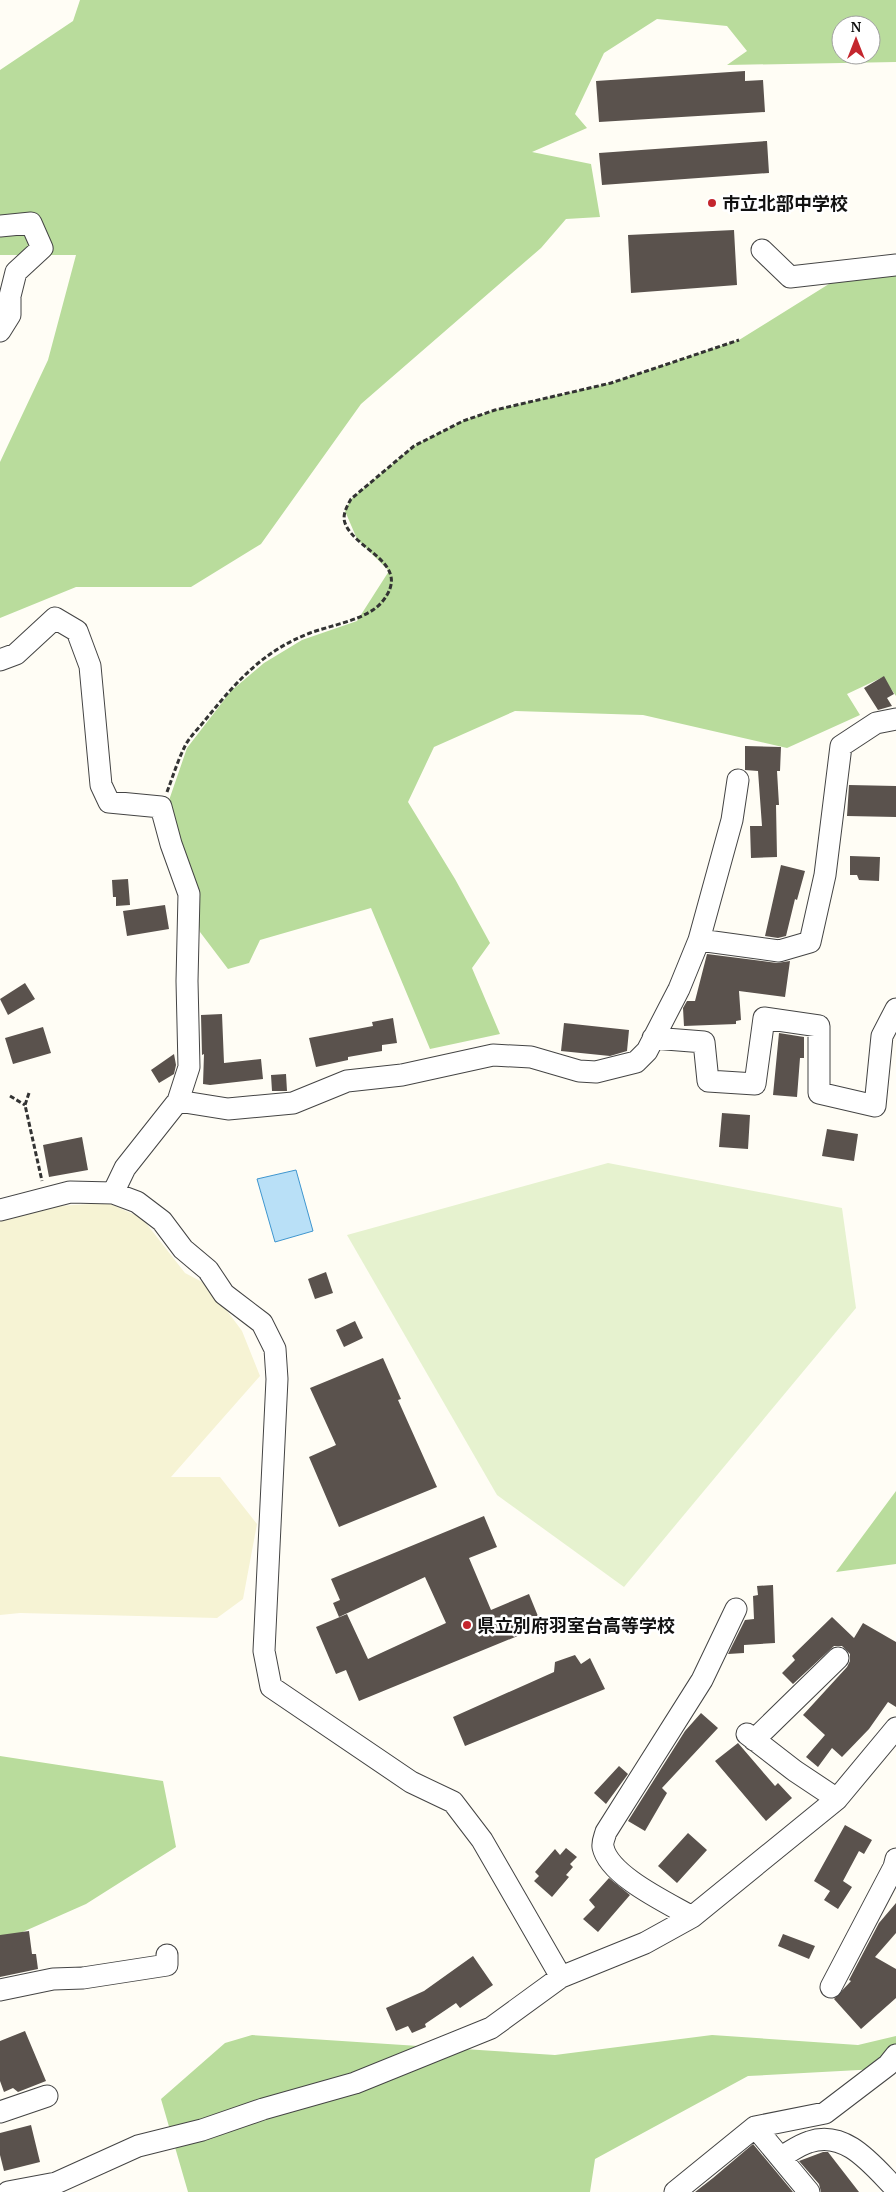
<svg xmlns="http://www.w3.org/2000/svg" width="896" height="2192" font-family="'PT Serif','Noto Sans JP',serif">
<rect width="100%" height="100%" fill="#fffdf5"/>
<path fill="#f6f3d4" d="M108,1203l34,15 43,55 23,12 34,46 18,45 -89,101h49l37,47 -14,75 -26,19 -197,-5 -20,2v-398l57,-11z"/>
<path fill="#b9dc9c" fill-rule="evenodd" d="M80,0h816v62l-169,3 20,-14 -20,-25 -70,-7 -53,34 -29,61 12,14 -55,24 59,12 9,53 -34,2 -25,29 -180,156 -100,140 -70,43h-115l-76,31v-156l48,-102 28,-105h-76v-185l73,-49zM841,25h30v30h-30z
M869,259l27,2v435l-13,-19 -36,17 13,21 -73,33 -144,-33 -128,-4 -81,36 -26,55 47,77 35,64 -18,25 28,66 -70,15 -59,-141 -111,32 -11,23 -21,6 -28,-37 -10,-60 -24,-63 21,-61 44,-57 33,-28 38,-23 55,-19 32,-50 -32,-32 -12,-28 6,-12 63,-53 49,-25 32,-11 116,-27 128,-43z
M896,1491v73l-60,8z
M0,1756l163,25 13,66 -90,57 -86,38z
M252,2035l303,20 157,-20 146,10 38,-9v32l-148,8 -153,83 -5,33h-402l-27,-93 64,-56z"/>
<path fill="#e6f2cf" d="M608,1163l234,45 14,100 -232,279 -127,-92 -150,-260z"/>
<path fill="#b9e0f7" stroke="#3f96cf" d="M296,1170l17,61 -38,11 -18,-63z"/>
<path fill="#5a524d" d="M745,71v10l18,-1 2,32 -166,10 -3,-41z
M767,141l2,32 -167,12 -3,-32z
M734,230l3,55 -106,8 -3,-58z
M884,676l10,18 -7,4 5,8 -14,4 -14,-22z
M745,746l36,1 -1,24h-3l2,34h-3l1,52 -26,1 -1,-32h12l-4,-55 -13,-1z
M849,785l47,1v31l-49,-1z
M850,856l30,1 -1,24 -20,-1 -2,-5h-7z
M781,865l24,6 -8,29 -2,-1 -9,37 -8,2 -13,-2z
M128,879l2,26 -14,1v-9h-3l-1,-17z
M165,905l4,24 -42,7 -4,-25z
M707,954l70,9 13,-2 -5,36 -46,-6 2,29 -5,1v3l-52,2 -1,-18 4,-7h8z
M25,983l10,16 -27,16 -8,-16z
M222,1014l2,49 37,-4 2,20 -53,6 -7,-1 1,-30 -2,1 -1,-40z
M393,1018l4,25 -15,2v6l-34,6v3l-32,7 -7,-29 64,-12 -1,-4z
M564,1023l65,7 -2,21 -17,5 -49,-5z
M43,1027l8,26 -38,11 -8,-26z
M779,1033l25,4v21h-4l-3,39 -24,-2z
M174,1054l2,11 -2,9 -15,9 -8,-13z
M286,1074l1,17h-15l-1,-16z
M722,1113l28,2 -2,34 -29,-2z
M827,1129l31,5 -4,27 -32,-5z
M82,1137l6,33 -39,7 -6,-32z
M326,1272l7,21 -18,6 -7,-20z
M355,1321l8,17 -19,9 -8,-17z
M383,1358l18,41 -3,1 39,87 -98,40 -30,-70 27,-12 -26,-57z
M484,1516l13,31 -28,11 22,52 38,-16 13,32 -183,75 -13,-31 -10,4 -20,-47 31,-13 21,45 78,-36 -21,-46 -86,40 -6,-14 7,-3 -9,-21z
M773,1585l2,58 -31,2v8l-16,1 17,-34 9,-1 -1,-23 5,-1 -1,-9z
M832,1617l22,21 9,-15 33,19v65l-8,-5 -19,27 -27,28 -10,-9 -14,19 -12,-10 19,-22 -22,-20 44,-48 3,-6v-7l-8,-8h-8l-41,38 -11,-11 13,-13 -3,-4z
M575,1655l6,9 9,-6 15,31 -140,57 -12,-29 101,-45 1,-10z
M701,1713l17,15 -56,60 5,5 -22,38 -17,-10 57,-90z
M738,1743l37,43 3,-3 14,15 -26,23 -51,-60z
M619,1766l9,8 -22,30 -12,-11z
M845,1825l27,15 -8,14 -5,-3 -16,30 9,6 -14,22 -14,-9 6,-9 -16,-10z
M688,1833l19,17 -30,33 -19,-17z
M566,1848l11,9 -7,7 3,3 -7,8 3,2 -17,20 -18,-16 5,-5 -4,-4 20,-23 5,6z
M609,1878l21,17 -32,37 -15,-13 12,-12 -6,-7z
M896,1903v30l-21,24 21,12v29l-35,31 -27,-30 17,-18 -2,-1 30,-57z
M29,1931l3,23h4l2,15 -38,8v-42z
M783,1934l32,12 -6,13 -31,-13z
M473,1956l20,29 -33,23 -4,-5 -31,21 1,3 -14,6 -4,-7 -12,5 -10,-23 38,-17z
M25,2031l21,50 -28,11 -5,-4 -9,4 -4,-11v-40z
M31,2125l9,37 -36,9 -4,-16v-22z
M753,2144l40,48h-98l18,-14z
M823,2152h5l31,40h-38l-2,-8 -20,-23z"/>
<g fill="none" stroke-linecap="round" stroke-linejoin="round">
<defs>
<path id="minor" d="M0,226l31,-3 11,25 -26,24 -6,24v19l-10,16
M762,250l28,27 106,-12
M0,660l16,-6 39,-36 22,13 13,35 11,119 8,17 52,5 10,37 18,50 -2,87 2,86 -11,34 -53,67 -12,25
M699,940l80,11 31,-9 15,-67 16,-129 35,-23 20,-4
M653,1038l51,4 4,39 47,3 9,-66 55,8v67l56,13 7,-70 14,-27
M178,1101l50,8 65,-6 54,-22 55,-6 91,-20 38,2 48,14 17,1 40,-10 11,-11 32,-62 20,-49 33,-120 6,-40
M0,1210l70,-18 43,1 24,9 25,19 21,28 25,21 16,24 38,29 13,26 2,30 -13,272 7,36 140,95 42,20 29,38 79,137
M747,1734l48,37 42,28
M754,1740l84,-82
M692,1917c-24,-14 -83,-41 -89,-70 -1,-5 2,-11 3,-15l96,-152 34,-71
M831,1987l63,-120 2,-8
M0,1990l53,-11 30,-1 84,-13v-10
M0,2112l47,-16
M755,2127l54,65
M781,2157c9,-5 18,-12 28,-15 37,-13 64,24 87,47
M8,2192l48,-9 82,-37 64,-16 61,-21 92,-26 136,-55 70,-51 84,-34 47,-26 145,-118 59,-71
M675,2192l80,-65 70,-14 63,-48 8,-10"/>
</defs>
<use href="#minor" stroke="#444" stroke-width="23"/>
<path stroke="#333" stroke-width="3" stroke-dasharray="5 2.5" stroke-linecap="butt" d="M167,792c6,-16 11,-32 18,-46 5,-10 15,-19 21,-27 31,-38 57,-68 104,-86 21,-8 57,-13 72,-31 32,-39 -27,-51 -37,-79 -3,-8 2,-17 6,-24l63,-53 49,-25 32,-11 116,-27 128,-43
M29,1093l-4,12 17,76
M10,1096l15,9"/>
<use href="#minor" stroke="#fff" stroke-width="21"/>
</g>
<g fill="#c4262e" stroke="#fff" stroke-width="2">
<circle cx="712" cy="203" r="5"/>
<circle cx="467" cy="1625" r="5"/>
</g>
<g text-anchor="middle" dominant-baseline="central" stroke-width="5" stroke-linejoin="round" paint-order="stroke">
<g font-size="18" font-weight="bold" fill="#111" stroke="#fff" text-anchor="start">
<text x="722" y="203">市立北部中学校</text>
<text x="477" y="1625">県立別府羽室台高等学校</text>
</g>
</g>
<g transform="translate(856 40)"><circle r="24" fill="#ffffff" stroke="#a0a0a0"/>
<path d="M0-4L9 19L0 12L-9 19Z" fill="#c4262e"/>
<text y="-8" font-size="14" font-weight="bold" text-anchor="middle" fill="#111111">N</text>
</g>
</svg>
